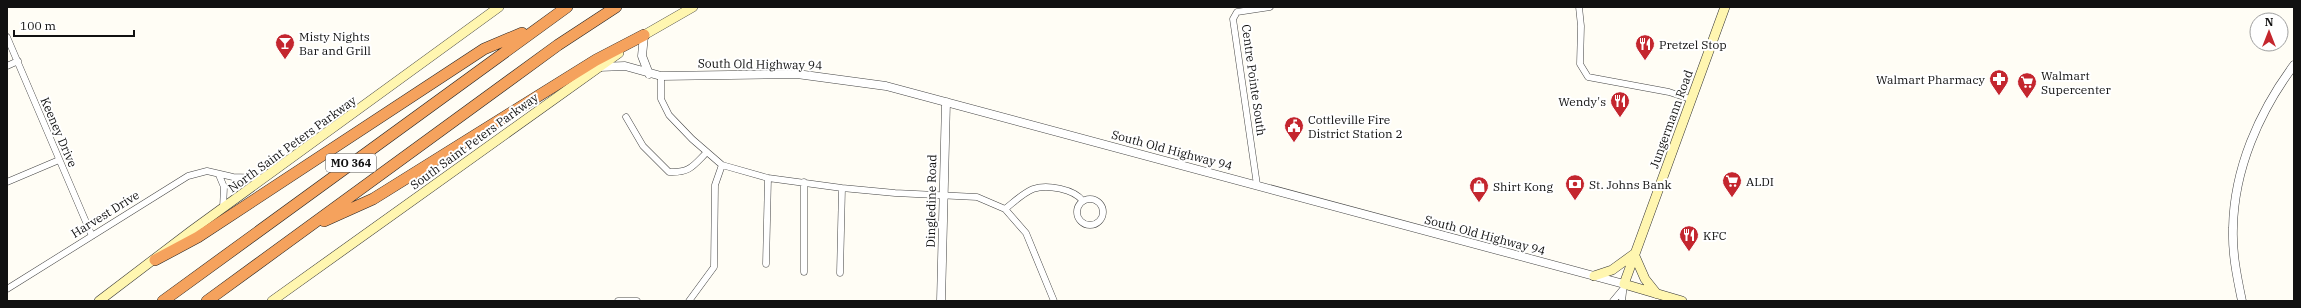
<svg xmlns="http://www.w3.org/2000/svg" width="2301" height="308" font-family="'IBM Plex Serif',serif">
<rect width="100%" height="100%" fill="#fffdf5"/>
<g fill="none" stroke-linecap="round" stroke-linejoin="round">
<defs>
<path id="minor" d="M1579,7l2,19 -1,38 8,13 81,15 21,7
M7,37l85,199
M7,66l11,-5
M661,76v23l8,16 23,24 30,26 46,13 74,10 53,5 82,4 28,12c9,-7 18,-16 28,-20 14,-5 41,0 50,12
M626,117l17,29 26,26c21,1 24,-6 38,-20
M219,175l5,12 -1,21
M7,182l52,-22
M804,182v90
M1257,185l-24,-166 4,-7 33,-5
M1077 212a13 13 0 1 1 26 0a13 13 0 1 1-26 0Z
M1005,209l21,24 28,68
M766,264l2,-86
M840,273l2,-85
M7,289l181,-113 19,-5 26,6 31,1
M618,301h19
M689,301l25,-34 1,-82 7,-20
M1613,301l10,-12
M1622,301l2,-17"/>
<path id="tertiary" d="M644,35l-2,21 7,18
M599,67l26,-1 36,10 136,-2 89,12 738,198
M941,301l5,-199
M2242,301c-5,-24 -10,-48 -9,-73 1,-59 26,-116 61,-163"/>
<path id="secondary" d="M639,38l54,-31
M1634,254l11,25 12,15
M1594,276l18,-6 22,-16
M99,301l92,-70 308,-224
M272,301l347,-248
M1682,301l-58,-17 101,-277"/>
<path id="motorway" d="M324,221l49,-22 223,-139 48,-25
M155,260l43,-23 286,-188 38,-16
M163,301l404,-294
M207,301l351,-256 58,-38"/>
</defs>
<use href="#minor" stroke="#444" stroke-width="7"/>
<use href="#tertiary" stroke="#444" stroke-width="9"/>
<use href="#secondary" stroke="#333" stroke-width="10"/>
<use href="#motorway" stroke="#222" stroke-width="12"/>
<use href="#minor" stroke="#fff" stroke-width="6"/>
<use href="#tertiary" stroke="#fff" stroke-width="8"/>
<use href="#secondary" stroke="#fff6b0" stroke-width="9"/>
<use href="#motorway" stroke="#f5a25d" stroke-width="11"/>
</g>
<defs>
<symbol id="bar-pin" viewBox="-11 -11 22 30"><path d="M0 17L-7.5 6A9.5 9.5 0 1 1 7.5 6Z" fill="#c4262e" stroke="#fff"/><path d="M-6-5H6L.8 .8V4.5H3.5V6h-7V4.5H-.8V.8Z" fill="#fff"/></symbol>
<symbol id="restaurant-pin" viewBox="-11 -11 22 30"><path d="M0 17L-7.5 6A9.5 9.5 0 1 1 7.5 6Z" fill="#c4262e" stroke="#fff"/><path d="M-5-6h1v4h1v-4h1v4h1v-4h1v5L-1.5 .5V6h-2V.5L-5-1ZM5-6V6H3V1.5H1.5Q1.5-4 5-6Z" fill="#fff"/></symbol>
<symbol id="pharmacy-pin" viewBox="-11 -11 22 30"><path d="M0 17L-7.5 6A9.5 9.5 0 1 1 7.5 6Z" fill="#c4262e" stroke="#fff"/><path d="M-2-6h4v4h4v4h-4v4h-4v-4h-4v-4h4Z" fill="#fff"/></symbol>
<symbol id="supermarket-pin" viewBox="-11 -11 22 30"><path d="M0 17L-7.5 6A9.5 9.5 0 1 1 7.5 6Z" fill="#c4262e" stroke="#fff"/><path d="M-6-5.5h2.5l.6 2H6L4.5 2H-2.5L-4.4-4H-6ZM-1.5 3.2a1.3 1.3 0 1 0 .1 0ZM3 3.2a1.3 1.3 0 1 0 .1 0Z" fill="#fff"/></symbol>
<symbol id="civic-pin" viewBox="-11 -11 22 30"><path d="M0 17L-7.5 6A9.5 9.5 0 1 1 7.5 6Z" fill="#c4262e" stroke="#fff"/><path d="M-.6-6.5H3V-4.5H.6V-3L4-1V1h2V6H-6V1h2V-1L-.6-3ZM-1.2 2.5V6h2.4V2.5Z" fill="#fff"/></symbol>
<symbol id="bank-pin" viewBox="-11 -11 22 30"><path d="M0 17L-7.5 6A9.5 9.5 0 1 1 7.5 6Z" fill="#c4262e" stroke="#fff"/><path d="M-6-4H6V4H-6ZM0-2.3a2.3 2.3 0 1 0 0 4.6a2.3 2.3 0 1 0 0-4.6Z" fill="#fff"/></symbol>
<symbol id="shop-pin" viewBox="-11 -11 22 30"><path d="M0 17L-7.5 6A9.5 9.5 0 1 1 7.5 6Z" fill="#c4262e" stroke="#fff"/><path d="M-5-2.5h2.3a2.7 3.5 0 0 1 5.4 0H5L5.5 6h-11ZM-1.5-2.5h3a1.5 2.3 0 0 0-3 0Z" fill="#fff"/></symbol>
</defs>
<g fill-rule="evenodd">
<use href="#bar-pin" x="274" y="32" width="22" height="30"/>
<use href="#restaurant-pin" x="1634" y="33" width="22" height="30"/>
<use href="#pharmacy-pin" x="1988" y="68" width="22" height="30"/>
<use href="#supermarket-pin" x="2016" y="71" width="22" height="30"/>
<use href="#restaurant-pin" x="1609" y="90" width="22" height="30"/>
<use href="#civic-pin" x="1283" y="115" width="22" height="30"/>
<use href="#supermarket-pin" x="1721" y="170" width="22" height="30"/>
<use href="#bank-pin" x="1564" y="173" width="22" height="30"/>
<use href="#shop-pin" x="1468" y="175" width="22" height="30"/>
<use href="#restaurant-pin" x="1678" y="224" width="22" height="30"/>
</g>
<g text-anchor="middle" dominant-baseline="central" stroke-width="4" stroke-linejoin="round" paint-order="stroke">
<rect fill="#fff" stroke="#585858" stroke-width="1" x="326" y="154" width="50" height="18" rx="3"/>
<g font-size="11" font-weight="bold" fill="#111">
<text x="351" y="163">MO 364</text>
</g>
<g font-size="12" fill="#111" stroke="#fff" text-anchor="start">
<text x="299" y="36">Misty Nights<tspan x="299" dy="14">Bar and Grill</tspan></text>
<text x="1659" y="44">Pretzel Stop</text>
<text x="2041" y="75">Walmart<tspan x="2041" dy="14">Supercenter</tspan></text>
<text x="1985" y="79" text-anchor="end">Walmart Pharmacy</text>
<text x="1606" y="101" text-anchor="end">Wendy's</text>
<text x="1308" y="119">Cottleville Fire<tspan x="1308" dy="14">District Station 2</tspan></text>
<text x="1746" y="181">ALDI</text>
<text x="1589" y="184">St. Johns Bank</text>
<text x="1493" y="186">Shirt Kong</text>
<text x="1703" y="235">KFC</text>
</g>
<g font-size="12" fill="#111" stroke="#fff">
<text transform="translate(760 64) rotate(1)">South Old Highway 94</text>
<text transform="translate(1254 80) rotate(82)">Centre Pointe South</text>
<text transform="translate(1671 119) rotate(-70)">Jungermann Road</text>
<text transform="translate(59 132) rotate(67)">Keeney Drive</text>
<text transform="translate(474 141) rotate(-36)">South Saint Peters Parkway</text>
<text transform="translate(292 144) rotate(-36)">North Saint Peters Parkway</text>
<text transform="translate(1172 150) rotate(15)">South Old Highway 94</text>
<text transform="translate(931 201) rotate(-89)">Dingledine Road</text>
<text transform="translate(105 214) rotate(-32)">Harvest Drive</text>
<text transform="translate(1485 235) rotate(15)">South Old Highway 94</text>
</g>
</g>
<rect width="2301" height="308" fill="none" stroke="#111111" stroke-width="16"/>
<g transform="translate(2269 32)"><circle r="19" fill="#ffffff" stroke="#a0a0a0"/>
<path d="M0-3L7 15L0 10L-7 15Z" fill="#c4262e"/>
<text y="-6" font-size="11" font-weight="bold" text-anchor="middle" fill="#111111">N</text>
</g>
<path d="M14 30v6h120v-6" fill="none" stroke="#111111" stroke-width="2"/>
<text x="20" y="30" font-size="12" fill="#111111" stroke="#ffffff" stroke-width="3" paint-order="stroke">100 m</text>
</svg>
